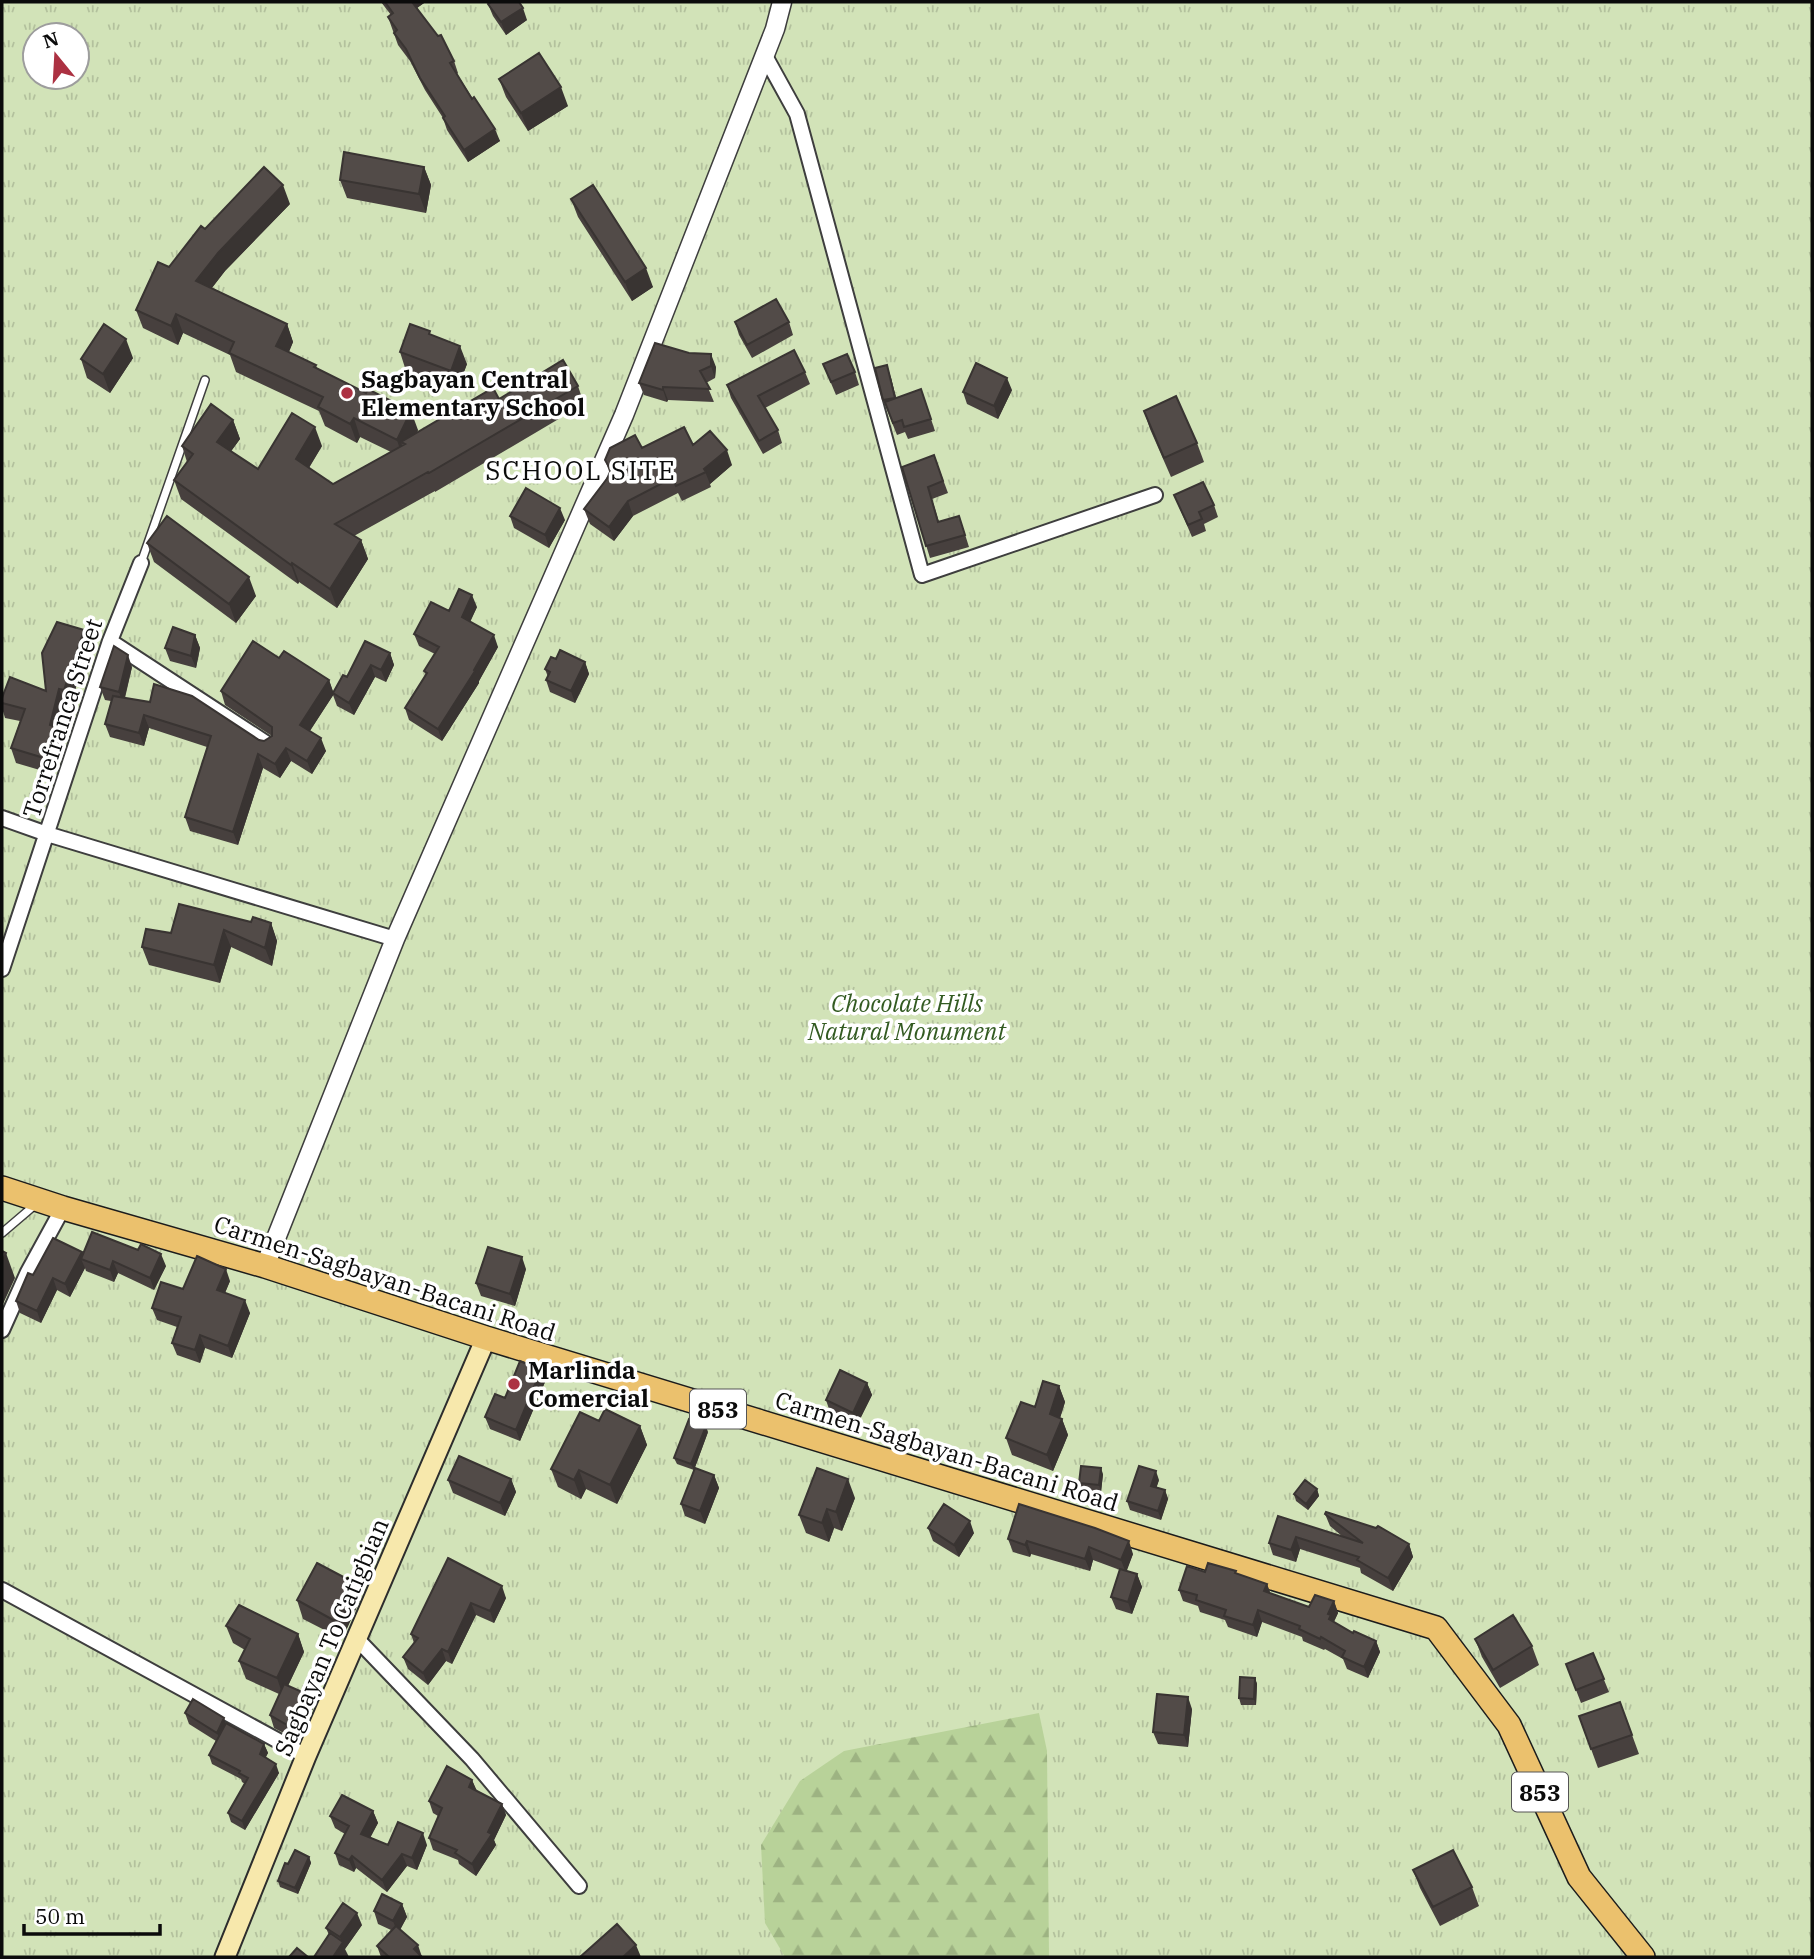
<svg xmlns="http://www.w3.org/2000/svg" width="1814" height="1959" font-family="'IBM Plex Serif',serif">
<defs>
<pattern id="grass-tufts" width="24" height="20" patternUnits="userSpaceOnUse" patternTransform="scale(1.75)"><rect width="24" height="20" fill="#d2e3b8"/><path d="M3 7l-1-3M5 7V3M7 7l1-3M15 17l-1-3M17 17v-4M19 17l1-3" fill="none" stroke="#b3c19d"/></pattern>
<pattern id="forest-firs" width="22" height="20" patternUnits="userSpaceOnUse" patternTransform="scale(1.75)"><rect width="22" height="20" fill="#b8d299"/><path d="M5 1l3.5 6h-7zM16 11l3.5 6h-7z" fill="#9db382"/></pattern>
</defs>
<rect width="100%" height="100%" fill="#fdf8ea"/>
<path fill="url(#grass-tufts)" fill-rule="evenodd" d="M2,2h1810v1955h-1810zM35,35h42v42h-42z"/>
<path fill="url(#forest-firs)" d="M1039,1713l8,38 2,206h-264l-20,-34 -4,-78 39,-64 44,-30z"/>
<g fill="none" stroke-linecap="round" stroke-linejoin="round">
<defs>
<path id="service" d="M141,563l64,-183
M2,1233l34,-29"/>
<path id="minor" d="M765,56l32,58 125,461 233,-80
M110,641l159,104
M2,818l45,16 348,105
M2,969l108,-328 31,-78
M2,1330l26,-58 35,-64
M2,1590l304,166
M357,1639l115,120 107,127"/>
<path id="tertiary" d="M265,1266l130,-327 229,-524 151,-386 7,-27"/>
<path id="secondary" d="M225,1957l81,-201 180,-418"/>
<path id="primary" d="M2,1188l61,20 202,58 221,72 950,290 73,97 70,152 64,80"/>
</defs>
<use href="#service" stroke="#3e3e3e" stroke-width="10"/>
<use href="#minor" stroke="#3e3e3e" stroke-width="18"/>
<use href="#tertiary" stroke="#3e3e3e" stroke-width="21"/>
<use href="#secondary" stroke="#2d2d2d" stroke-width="23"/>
<use href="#primary" stroke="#1c1c1c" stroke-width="26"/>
<use href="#service" stroke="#fff" stroke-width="7"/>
<use href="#minor" stroke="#fff" stroke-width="14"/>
<use href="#tertiary" stroke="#fff" stroke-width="18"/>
<use href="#secondary" stroke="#f7e8ac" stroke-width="19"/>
<use href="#primary" stroke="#ebc16d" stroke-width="23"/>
</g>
<path fill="#47403e" d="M381,2h42l1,1 -7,5 37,53 4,12 -1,1 43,67 -32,21 -21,-32 -4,-12 -18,-28 -15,-29 -12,-16 -10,-28 3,-2z
M488,4l39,16 -21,15 -13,-19z
M499,79l69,27 -40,25 -22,-34z
M424,167l7,18 -5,28 -79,-15 -7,-18z
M571,199l82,88 -21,14 -54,-84z
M290,204l-65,67 -13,17 75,36 6,18 -4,10 27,13 1,3 101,62 -2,3 83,-34 79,-13 6,18 -149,88v-1l-81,45 7,4 7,19 -31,49 -38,-26 -1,2 -117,-85 -7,-19 13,-18 -5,-16 51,-26 7,19 -9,12 27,18 64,-23 -13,22 24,16 58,-32 -31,-15 -3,6 -32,-17 -6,-15 -83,-39 -6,-17 -47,-22 -5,12 -35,-17 -7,-18 33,-43 36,-38z
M735,322h54l4,13 -41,23 -13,-23z
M400,352l67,12 -10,26 -51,-19z
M689,353l27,14 -1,11 -9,5 8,19 -46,-2 -1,2 -23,-7 -5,-12z
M133,358l-23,35 -23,-15 -6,-19z
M823,364l32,8 4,13 -23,10z
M805,372l5,12 -45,24 13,22 4,13 -19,11 -32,-56 -4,-13z
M891,378l5,20 25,-9 14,42 -27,8 -3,-7 -8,3 -14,-35z
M1012,390l-14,29 -31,-15 -4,-12z
M1144,411l53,32 7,19 -33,15 -21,-48z
M693,445l39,20 -22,19 1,3 -29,14 -4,-8 -45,23 -19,25 -24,-17 -6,-15 26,-35 -5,-14z
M934,455l14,38 -16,6 7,23 24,6 6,19 -39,11 -28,-91z
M1174,495l40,10 4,12 -14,7 2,7 -14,6z
M510,516l55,4 -16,28 -35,-20z
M147,543l109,53 -20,27 -82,-61z
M477,607l-7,14 28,26 -19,34v2l-37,58 -33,-21 -4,-12 21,-33 -2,-4 11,-17 -16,-8 -5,-12 35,-23z
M84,630l6,15 -20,60 -5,-1 -8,29 4,9 -11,31 -34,-10 -5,-15 9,-27 -15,-3 -3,-10v-10l44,-7z
M195,635l5,13 -4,20 -26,-7 -5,-13z
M390,653l4,12 -8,17 -11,-5 -21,38 -17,-9 -4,-11 -23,36 16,20 -14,23 -21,-13 -11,17 -17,-10 -25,77 -48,-14 -5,-14 22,-70 -58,-19 -5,18 -34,-9 -5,-13 6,-23 -6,-1 -5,-13 32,-20 -7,31 139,43 8,-5 -47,-31 -4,-14 58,-33 50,22 4,12 14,-15z
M556,659l29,3 4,12 -14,29 -25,-11 -4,-12 2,-3 -3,-8z
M251,922l20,1 6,18 -5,25 -41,-19 -11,36 -71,-18 -7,-18 29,-14z
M83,1255l83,11 -12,24 -36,-17 -4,9 -28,-11 -1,-3 -15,29 -13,-7 -16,33 -21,-10 -4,-12z
M526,1269l-11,37 -34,-10 -5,-13z
M230,1281l-5,12 25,20 -18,45 -27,-10 -5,15 -23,-8 -5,-12 5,-16 -20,-7 -5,-12 31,-19z
M541,1370l4,12 -25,59 -30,-12 -5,-12 20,-19z
M867,1383l5,12 -15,30 -27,-13 -4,-12z
M1059,1386l6,16 -5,16 2,1 6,16 -15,36 -41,-16 -6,-17 29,-31z
M599,1421l41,5 7,19 -30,59 -31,-15 -5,10 -23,-12 -7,-18z
M708,1432l-14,38 -17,-6 -3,-6z
M1103,1474l-2,18 -20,-2 -2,-7z
M714,1475l5,13 -14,36 -20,-8 -4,-12z
M511,1479l5,13 -11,24 -52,-23 -5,-13z
M1159,1480l-3,8 9,2 3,9 -7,21 -31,-10 -3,-9z
M1317,1489l2,7 -11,14 -12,-9 -2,-7z
M855,1498l-13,33 -8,-3 -5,14 -23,-9 -7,-18z
M1019,1504l114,50 -7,17 11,3 5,13 -10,27 -16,-5 -5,-12 9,-27 -27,-10 -3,11 -59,-17 -1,3 -17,-5 -5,-13z
M1325,1514l84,30 4,13 -20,34 -32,-18 -1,-5 -60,-19 -4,13 -23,-7 -4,-12 9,-27 65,21 -13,-11z
M928,1528l46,5 -15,24 -26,-16z
M448,1558l58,40 -12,25 -18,-8 -24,49 -6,-3 -18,24 -20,-16 -5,-12 11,-14 -3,-9z
M1205,1572l32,2 30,10 3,9 39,14 25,-6 4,12 -4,9 19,11 23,8 4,11 -12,26 -21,-9 -4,-10 -18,-10 -1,1 -21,-9 -1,-4 -40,-15 -5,15 -29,-10 -3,-7 -25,-8 -2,-6 -15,-5 -4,-11z
M353,1582l7,18 -18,39 -39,-20 -6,-19z
M226,1626l72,8 6,18 -16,34 25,22 -14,33 -25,-13 -4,-13 9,-21 -33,-15 -7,-18 6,-11 -12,-7z
M1475,1639l57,7 7,19 -39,23 -18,-31z
M1593,1653l16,39 -28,11 -15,-39z
M1255,1678l2,6 -1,21h-15l-2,-7z
M1620,1702l19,52 -41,14 -19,-52z
M1192,1709l-4,38 -30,-3 -5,-12z
M185,1713l41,11 38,20 4,9 -3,4 14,16 -34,57 -14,-8 -3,-9 17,-29 -3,-2 -1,-3 -29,-15 -3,-9 7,-14 -27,-17z
M472,1780l4,10 26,14 4,11 -12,25 2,5 -20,31 -17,-12 -1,-4 -25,-10 -4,-12 9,-22 -5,-3 -4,-12z
M373,1811l5,12 -8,14 18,8h39l-10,25 -10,-4 -20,26 -31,-24 -2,4 -15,-7 -4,-12 10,-19 -10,-6 -5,-12z
M309,1857l2,6 -13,31 -18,-7 -2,-6 10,-17z
M1413,1870l59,17 7,19 -39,20 -20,-38z
M402,1904l5,13 -7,12 22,28h-41l-4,-11 14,-16 -13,-6 -4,-13z
M362,1925l-17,24 -16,-14 -3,-7z"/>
<path fill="#393432" d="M411,2h12l1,1 -10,7z
M523,8l4,12 -21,15 -5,-13z
M561,87l7,19 -40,25 -7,-18z
M495,129l5,12 -32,21 -4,-12z
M424,167l7,18 -5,28 -7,-19z
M283,185l7,19 -65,67 -22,28 -7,-18 22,-28z
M646,268l7,19 -21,14 -7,-19z
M176,314l7,19 -5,12 -7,-19z
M287,324l6,18 -10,23 -7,-19z
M126,339l7,19 -23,35 -7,-19z
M460,346l7,18 -10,26 -6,-19z
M711,354l5,13 -1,11 -4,-12z
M887,365l4,13 8,32 -4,-12z
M1007,378l5,12 -14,29 -4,-13z
M663,387l5,13 -1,2 -4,-12z
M411,411l7,19 -11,21 -2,-7 -4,-2 4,13 -2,4 -6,-19z
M354,418l6,19 -3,6 -7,-19z
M233,420l7,19 -16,22 -7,-19z
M315,427l7,19 -19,31 -7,-18z
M727,450l5,15 -22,19 -6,-15z
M628,501l5,15 -19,25 -5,-14z
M560,508l5,12 -16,28 -4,-13z
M361,540l7,19 -31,49 -7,-19z
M292,563l7,19 -1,2 -7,-19z
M249,577l7,19 -20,27 -7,-19z
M472,595l5,12 -10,22 -5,-12z
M84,630l6,15 -20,60 -6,-15z
M195,635l5,13 -4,20 -5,-12z
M494,635l4,12 -19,34v2l-37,58 -4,-12z
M390,653l4,12 -8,17 -5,-12z
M128,655l4,12 -9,37 -4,-12z
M585,662l4,12 -14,29 -4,-12z
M371,665l4,12 -21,38 -5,-12z
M329,680l5,14 -29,44 -5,-13z
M59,689l6,15 -8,29 4,9 -11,31 -6,-15 6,-33z
M144,715l5,13 -5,18 -5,-13z
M321,738l5,13 -14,23 -5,-13z
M286,748l5,13 -11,17 -5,-14z
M258,754l5,14 -25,77 -5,-13z
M271,923l6,18 -5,25 -7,-18z
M224,930l7,17 -11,36 -6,-18z
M82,1252l3,8 -4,-1 4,9 -15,29 -5,-13z
M6,1253l9,25 -13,28v-44z
M161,1254l5,12 -12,24 -4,-12z
M522,1257l4,12 -11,37 -5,-12z
M113,1261l5,12 -4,9 -4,-12z
M226,1269l4,12 -9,21 -4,-12z
M53,1278l4,12 -16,33 -4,-12z
M245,1300l5,13 -18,45 -4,-12z
M200,1335l5,13 -5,15 -5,-13z
M541,1370l4,12 -25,59 -4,-11z
M867,1383l5,12 -15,30 -4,-12z
M1059,1386l6,16 -9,29 -6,-17z
M1062,1419l6,16 -15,36 -6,-16z
M640,1426l7,19 -30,59 -7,-19z
M706,1426l2,6 -14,38 -3,-6z
M1101,1468l2,6 -2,18 -2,-7z
M579,1470l7,19 -5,10 -7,-19z
M1156,1471l3,9 -5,15 -3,-9z
M714,1475l5,13 -14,36 -5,-13z
M511,1479l5,13 -11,24 -5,-13z
M848,1479l7,19 -13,33 -6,-19z
M1317,1489l2,7 -11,14 -2,-6z
M1165,1490l3,9 -7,21 -3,-9z
M827,1509l7,19 -5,14 -7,-19z
M970,1521l4,12 -15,24 -5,-12z
M1296,1537l4,12 -4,13 -5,-12z
M1027,1541l4,13 -1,3 -5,-12z
M1129,1541l4,13 -7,19 -5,-13z
M1409,1544l4,13 -20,34 -5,-13z
M1089,1547l4,13 -3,11 -5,-12z
M1137,1574l5,13 -10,27 -4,-12z
M353,1582l7,18 -18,39 -7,-18z
M1267,1584l4,11 -7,-4z
M502,1586l4,12 -12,25 -4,-12z
M1334,1601l4,12 -5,10 -4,-4 -1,-5z
M471,1603l5,12 -24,49 -4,-12z
M1258,1610l4,12 -5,15 -4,-12z
M298,1634l6,18 -21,44 -6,-18z
M1376,1641l4,11 -12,26 -4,-11z
M442,1649l4,12 -18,24 -5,-12z
M1255,1678l2,6 -1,21 -2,-6z
M309,1695l4,13 -14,33 -5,-12z
M1188,1697l4,12 -4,38 -4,-12z
M224,1718l4,11 -6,15 -5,-11z
M264,1744l4,9 -5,10 -3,-9z
M276,1764l3,9 -34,57 -3,-9z
M472,1780l5,11 -8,-4z
M502,1804l4,11 -12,25 2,5 -20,31 -4,-12z
M373,1811l5,12 -12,23 -5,-12z
M423,1833l4,12 -10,25 -5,-12z
M402,1854l5,12 -20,26 -5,-12z
M352,1856l4,12 -2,4 -5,-12z
M309,1857l2,6 -13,31 -3,-6z
M402,1904l5,13 -9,17 -5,-13z
M357,1913l5,12 -17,24 4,8h-16l9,-13 -2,-7z
M418,1945l4,12 -8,-8z
M636,1945l5,12h-18z"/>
<path fill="#524b48" stroke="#393432" stroke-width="2" d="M385,2h27l26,34 3,-1 13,26 -4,2 22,36 2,-2 21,32 -31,21 -21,-32 2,-2 -25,-38 -14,-29 -12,-16 3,-3 -9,-13 5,-4z
M491,2h28l4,6 -22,14 -13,-18z
M539,53l22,34 -40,26 -22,-34z
M344,152l80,15 -5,27 -79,-14z
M264,167l19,18 -65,68 -22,28 91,43 -11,22 40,19 -2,2 52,26 2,-4 43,22 -14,29 -43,-22 -4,6 -32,-17 5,-10 -94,-44 5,-11 -58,-28 -5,12 -35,-16 22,-48 11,5 32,-41 4,3z
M593,185l53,83 -21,14 -54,-83z
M776,299l13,23 -42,23 -12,-23z
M104,324l22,15 -23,35 -22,-15z
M410,324l20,7 -1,3 31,12 -9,25 -51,-19z
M655,343l34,10 22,1v12l-11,5 10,18 -47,-2v3l-24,-7z
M794,350l11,22 -47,24 20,34 -19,11 -32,-56z
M847,354l8,18 -24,10 -8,-18z
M563,360l15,26 -149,87 -1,-1 -93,52 26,16 -31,49 -38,-26 -1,2 -117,-85 19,-26 -11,-8 29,-42 22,16 -16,22 41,27 34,-56 23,14 -19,32 37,25 72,-40 -4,-2 92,-54 6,11z
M976,363l31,15 -13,28 -31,-14z
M887,365l8,33 -12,2 -8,-32z
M921,389l10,30 -27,8 -2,-7 -9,3 -8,-21z
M1176,396l21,47 -33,15 -20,-47z
M684,427l9,18 17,-14 17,19 -23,19 2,3 -30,14 -4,-8 -44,23 -19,26 -25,-18 28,-37 -7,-12 5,-12 25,-13 7,13z
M934,455l9,26 -15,6 10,35 21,-6 6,19 -39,11 -24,-79z
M1203,482l11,23 -15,7 3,7 -14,6 -14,-30z
M526,488l34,20 -15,27 -35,-19z
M167,516l82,61 -20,27 -82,-61z
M459,589l13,6 -10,22 32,18 -20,35 1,1 -37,58 -33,-21 22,-35 -3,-2 15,-24 -25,-13 17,-32 18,9z
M57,622l27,8 -20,60 -5,-1 -9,36 5,2 -11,31 -33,-10 14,-39 -23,-6v-5l8,-21 36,14 -4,-38z
M173,627l22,8 -4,21 -26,-8z
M253,641l26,17 5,-7 45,29 -29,45 21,13 -14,23 -21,-13 -11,16 -17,-10 -25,78 -48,-15 26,-81 -67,-21 -5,18 -34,-9 8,-28 37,6 4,-18 38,12 67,44 5,1 8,-5v-9l-51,-36z
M365,641l25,12 -9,17 -10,-5 -22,38 -16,-10 10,-18 4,2z
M114,646l14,9 -9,37 -19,-5z
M560,650l25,12 -14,29 -25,-11 4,-8 -5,-3 6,-12 5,2z
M179,904l72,18 2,-5 18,6 -6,25 -41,-18 -10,35 -72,-18 4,-18 25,4z
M92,1232l46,18 3,-6 20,10 -11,24 -37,-17 -3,9 -29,-11z
M53,1238l29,14 -17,32 -12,-6 -16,33 -21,-10 12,-28 5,2z
M488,1247l34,10 -12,37 -34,-11z
M2,1251l4,2 -4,9z
M197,1256l29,13 -9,21 28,10 -17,46 -28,-11 -5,15 -23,-7 9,-26 -29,-9 9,-26 22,7z
M520,1361l21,9 -25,60 -31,-13 10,-23 10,4z
M840,1370l27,13 -14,30 -27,-13z
M1043,1381l16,5 -9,28 12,5 -15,36 -41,-17 15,-36 14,5z
M605,1409l35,17 -30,59 -31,-15 -5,10 -23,-11 29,-57 19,9z
M689,1419l17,7 -15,38 -17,-6z
M459,1456l52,23 -11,24 -52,-23z
M1081,1466l20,2 -2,17 -20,-2z
M1139,1466l17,5 -5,15 14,4 -7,21 -31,-10z
M695,1468l19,7 -14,36 -19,-7z
M817,1468l31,11 -12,33 -9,-3 -5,14 -23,-8z
M1305,1480l12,9 -11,15 -12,-10z
M944,1504l26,17 -16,24 -26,-17z
M1019,1504l76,24 34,13 -8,19 -32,-13 -4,12 -58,-18 -2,4 -17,-6z
M1326,1512l50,16 2,-2 31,18 -21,34 -31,-18 2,-3 -63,-20 -5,13 -22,-7 9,-27 85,27 -38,-29z
M448,1558l54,28 -12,25 -19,-8 -23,49 -6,-3 -19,24 -20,-16 15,-19 -7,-4z
M317,1563l36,19 -18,39 -38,-21z
M1208,1563l28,8 -1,2 32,11 -3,7 45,16 6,-12 19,6 -6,13 3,1 -2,4 24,14 1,-2 22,10 -12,26 -22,-10 3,-6 -24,-14 -1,2 -21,-10 1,-3 -42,-16 -5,15 -29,-9 2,-6 -30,-10 1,-5 -18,-5 8,-24 18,6z
M1120,1569l17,5 -9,28 -17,-5z
M239,1605l59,29 -21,44 -38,-17 11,-22 -24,-13z
M1513,1615l19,31 -39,24 -18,-31z
M1593,1653l11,26 -28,11 -10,-26z
M1240,1677l15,1 -1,21 -15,-1z
M284,1684l25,11 -15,34 -24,-14z
M1157,1694l31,3 -4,38 -31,-3z
M193,1699l31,19 -7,15 -32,-20z
M1620,1702l12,33 -41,14 -12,-33z
M226,1723l38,21 -4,10 16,10 -34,57 -14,-8 20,-35 -9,-5 1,-2 -31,-16z
M447,1766l25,14 -3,7 33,17 -14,28 4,2 -20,30 -17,-11 2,-3 -28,-12 13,-30 -13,-7z
M342,1795l31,16 -12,23 27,11 10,-23 25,11 -11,25 -10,-4 -20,26 -30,-24 -3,4 -14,-7 14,-27 -19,-10z
M295,1850l14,7 -14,31 -17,-7 7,-18 3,1z
M1453,1850l19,37 -39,20 -20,-37z
M382,1894l20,10 -9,17 -19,-10z
M343,1903l14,10 -17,24 -14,-9z
M617,1924l19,21 -13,12h-43z
M396,1926l22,19 -4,4 8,8h-33l-12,-11z
M330,1933l13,9 -10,15h-19z
M297,1948l11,9h-19z"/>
<g fill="#ac3142" stroke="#fff" stroke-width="2.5">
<circle cx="347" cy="393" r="7"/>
<circle cx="514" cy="1384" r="7"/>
</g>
<g text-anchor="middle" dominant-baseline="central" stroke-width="7" stroke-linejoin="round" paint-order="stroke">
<g fill="#fff" stroke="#545454" stroke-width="2">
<rect x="690" y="1389.5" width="56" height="39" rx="5"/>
<rect x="1512" y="1772.5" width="56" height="39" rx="5"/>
</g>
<g font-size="23" font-weight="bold" fill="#0b0b0b">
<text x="718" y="1409">853</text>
<text x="1540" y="1792">853</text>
</g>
<g font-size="24" font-weight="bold" fill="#0b0b0b" stroke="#fff" text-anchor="start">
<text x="361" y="379">Sagbayan Central<tspan x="361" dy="28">Elementary School</tspan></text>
<text x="528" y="1370">Marlinda<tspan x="528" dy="28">Comercial</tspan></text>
</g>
<g font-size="24" fill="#0b0b0b" stroke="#fff">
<text transform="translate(62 718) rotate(-72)">Torrefranca Street</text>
<text transform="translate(385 1278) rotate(18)">Carmen-Sagbayan-Bacani Road</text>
<text transform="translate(947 1451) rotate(17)">Carmen-Sagbayan-Bacani Road</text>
<text transform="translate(331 1637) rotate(-67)">Sagbayan To Catigbian</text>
</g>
<g font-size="24" font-style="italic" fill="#335b22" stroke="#fff">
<text x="907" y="1003">Chocolate Hills<tspan x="907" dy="28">Natural Monument</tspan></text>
</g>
<g font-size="26" letter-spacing="2" fill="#0b0b0b" stroke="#fff">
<text x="581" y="470">SCHOOL SITE</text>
</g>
</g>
<rect width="1814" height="1959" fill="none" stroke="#0b0b0b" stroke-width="7"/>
<g transform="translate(56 56) rotate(342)"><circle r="33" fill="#ffffff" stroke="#9d9d9d" stroke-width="2"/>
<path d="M0-5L12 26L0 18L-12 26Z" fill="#ac3142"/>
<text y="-10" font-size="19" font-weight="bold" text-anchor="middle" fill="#0b0b0b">N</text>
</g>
<path d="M24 1924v10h136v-10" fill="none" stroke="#0b0b0b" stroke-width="3.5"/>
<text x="35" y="1924" font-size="21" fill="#0b0b0b" stroke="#ffffff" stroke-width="5" paint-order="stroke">50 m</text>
</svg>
